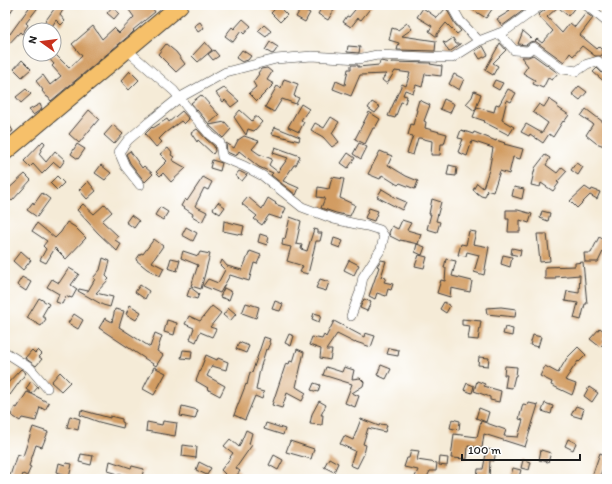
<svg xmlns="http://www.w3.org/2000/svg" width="612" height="484" font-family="Itim,sans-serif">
<rect width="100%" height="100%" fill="#fff"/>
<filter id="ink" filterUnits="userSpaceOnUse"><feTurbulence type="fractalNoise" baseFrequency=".025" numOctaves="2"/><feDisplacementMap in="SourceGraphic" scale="8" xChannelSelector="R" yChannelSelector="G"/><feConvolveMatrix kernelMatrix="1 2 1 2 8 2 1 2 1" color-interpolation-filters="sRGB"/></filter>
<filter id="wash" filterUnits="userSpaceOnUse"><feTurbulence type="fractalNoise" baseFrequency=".012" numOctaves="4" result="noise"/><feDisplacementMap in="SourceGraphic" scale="16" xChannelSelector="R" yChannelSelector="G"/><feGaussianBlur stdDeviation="0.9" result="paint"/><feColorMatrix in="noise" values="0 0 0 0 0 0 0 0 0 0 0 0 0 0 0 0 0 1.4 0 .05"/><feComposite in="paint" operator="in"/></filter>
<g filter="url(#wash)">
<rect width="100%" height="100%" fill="#f5ebd7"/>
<g id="blocks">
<path fill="#d29c62" d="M5,5h10l-10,16z
M31,5h9l-14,18 2,2 -6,9 -2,-2 -15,16v-19l5,5z
M57,5h9l-6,10 5,6 -4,4 -5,-5 -5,8 -7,-5z
M136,5h14l5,7 -22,18 1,1 -3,3 -80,67 -3,-4h-1l-5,-6 1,-1 -7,-9 7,-6 7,10 11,-9 -9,-10 2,-2 -9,-10h10l14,14 13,-12 -10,-12 21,-18 9,13 12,-11 5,5 15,-16 -5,-7z
M323,5h3l8,5 -6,10 -10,-6z
M359,5h14l-12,15 -3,-2 -7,9 -8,-5 4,-6 2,1z
M465,5h30l-9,13z
M504,5h27l-29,21 -5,-7 13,-8z
M547,5h30l-9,11 -10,-9 -11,10 15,16 8,-10 5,4 11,-14 7,5 -13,17 17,14 2,-2 5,5 -3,4h-6l-13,-10 -9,10 -3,-3 -6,9 -29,-21 2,-2 5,4 11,-12 -15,-16 7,-5z
M278,6l9,9 -7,7 -9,-9z
M112,7l7,6 -5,6 -7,-6z
M301,8l9,5 -5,9 -9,-5z
M423,8l14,10 9,-10 9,16 6,7 -4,3 -11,-11 -9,11v3l-8,-6 3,-5 -15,-9z
M243,19l8,7 -7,8 -3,-3 -8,11 -8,-6 7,-9 2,2z
M200,22l4,6 -6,4 -4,-6z
M407,23l5,6 -10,7 34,5 -1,10 -38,-1 2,-7 -10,-3 3,-12 6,2z
M264,25l7,6 -5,6 -8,-6z
M523,31l6,5 5,5 -4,1 -4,3 -8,-1z
M453,38l3,6h5l-12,8 -6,-10 3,1z
M205,42l7,8 -14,12 -6,-6z
M270,42l8,5 -4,6 -2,1 -7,-4z
M500,43l6,7 -13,13 5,3 -5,9 -8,-5z
M166,44l10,8 9,12 -9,8 -18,-18z
M348,46l12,1 -1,6 -12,-1z
M483,46l5,9 -8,4 -5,-8z
M214,50l5,6 -6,4 -5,-6z
M242,50l9,6 -3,4 -6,2 -6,-4z
M533,55l25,18 -6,7 -4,-2 -5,10 -10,-4 2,-4 -12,-7 5,-7 -7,-9h7z
M22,60l9,9 -9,8 -8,-8z
M380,61l12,2v-1l39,1 -1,1 12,2 -1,10 -16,-2 -3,13 -6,-2 -3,8 -8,-3 -2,5 4,1 -2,7 -4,-1 -6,16 -7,-2 14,-32 4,2 4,-13 -15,-2 -8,13 -5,-4 4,-6 -26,1 -9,21 -18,-7 3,-8 9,4 3,-16h3v-4h7v2l21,-2z
M267,68l5,4 -5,8 7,4 -17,17 -8,-8 7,-6 -3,-5 6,-8 -1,-1 3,-4z
M597,68l6,6 4,2v8l-14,-12z
M130,71l9,9 -10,10 -8,-9z
M454,74l10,5 -5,11 -10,-6z
M284,79l14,5 -4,12 5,2 -3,6 -14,-5 -8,13 -9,-5 12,-21 4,2z
M495,80l8,3 -4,7 -7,-4z
M579,86l8,6 -7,8 -8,-6z
M224,88l15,13 -8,6 -6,-7 -2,2 -7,-9z
M26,89l5,5 -10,9 -5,-6z
M508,89l8,4 -5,9 -4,-2 -5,20 12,7 -5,8 -25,-13 1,-1 -12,-4 4,-10 17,5 2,-8 3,1z
M474,91l7,3 -6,17 -9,-7 6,-7z
M201,95l18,20 -10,9 -18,-21z
M444,99l10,5 -4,9 -10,-4z
M549,99l9,6 -1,2 12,8 -5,7 -1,-1 -10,16 -4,-3 -6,9 -13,-9 -1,2 -8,-4 5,-8 16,9 6,-10 -15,-11 6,-8 5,3z
M419,100l11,5 -6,16 2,1 -1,6 22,6 -3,10h-3l-1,11h-9l1,-14 -12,-3h-2l-5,17 -6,-2 6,-17 -5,-1 3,-11 2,1 4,-15h-1z
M372,102l8,5 -5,6 -7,-5z
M40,104l2,5 -9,6 -4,-5z
M301,104l8,5 -8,11 3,2 -5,10 -11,-5z
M586,109l21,16v22l-11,-4 -10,-8 7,-11 -12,-8z
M89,110l10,9 -20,24 -10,-9z
M240,110l12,11 3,-4h2l5,5 -8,9 -6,-2 -2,6 -12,-18z
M182,111l7,8 -5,5 -3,-3 -16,12 -6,6 3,3 -6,5 -11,-13 7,-7 1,1 14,-9 2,3z
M369,112l11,7 -5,9h-2l-8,16 -10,-5z
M5,117l8,14 -8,5z
M331,117l8,5 -7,11 7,9 -7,5 -9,-10 -12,-7 4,-7 9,5z
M225,122l6,7 -8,9 -14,-13z
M113,125l10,9 -9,10 -10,-9z
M275,127l25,10 -1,4 -27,-7z
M197,129l9,10 8,7 1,5 -2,3 -15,-14 -1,2 -6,-9z
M461,130l12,4 1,-2 22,9v-1l9,3 -1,1 19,5 -3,10 -7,-2 -4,17 -9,-3 -7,21 -7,-2 1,1 -2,6 -4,-1 -8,-6 4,-7 6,5 6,-18 4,-22 -21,-7 -5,15 -9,-4 5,-13 -5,-1z
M244,136l15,5 -7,8 7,5 13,5 -3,6 9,7 10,-14 -15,-5 2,-6 25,9 -4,9h-2l-11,16 16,7 -3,7 -25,-20 2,-2 -14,-6 -20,-16 -3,5 -9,-4 -1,-9 8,5 4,-8z
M43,141l2,2 -6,11 7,8 9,-11 10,9 -5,7 -6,-5 -12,12 -9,-10 -3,3 -6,-6z
M359,143l8,4 -6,12 -8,-5z
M77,144l8,5 -7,10 -7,-5z
M168,148l4,5 -1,2 3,2 -2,3 14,8 -15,14 -8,-9 -3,3 -4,-4 11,-11 -7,-7z
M130,151l12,17 2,-2 9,8 -8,8 -15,-19 -4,-9z
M380,151l12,5 -4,9 18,11 12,5 -3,8 -15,-6 -2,2 -16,-10 -2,4 -12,-5z
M348,153l7,5 -7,10 -7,-5z
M545,155l5,3 -4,7 11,8 5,-6 5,4 -10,11 2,1 -6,8 -12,-8 -1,4 -9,-2 4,-17z
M212,160l10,3 -2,8 -10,-3z
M576,163l7,4 -5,8 -7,-5z
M101,165l10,8 -6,7 -10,-7z
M449,165l8,2 -1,9 -9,-1z
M239,171l8,4 -5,6 -7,-5z
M25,174l6,6 -19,21 -7,-6v-3z
M57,176l7,7 -7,7 -7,-7z
M203,177l9,5 -4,8 -4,-2 -9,18 12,6 -5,10 -10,-6 1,-2 -12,-8 4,-7 2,2z
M332,177l12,2 -4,19 15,7 -5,11 -14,-3 -15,-5 4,-10 -8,-1 1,-10 11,2z
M88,181l8,10 -9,8 -8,-9z
M514,187l10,2 -2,10 -10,-3z
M585,187l6,4 1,-2 8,3 -3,7 -7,-4 -13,13 -7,-7z
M382,189l10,6v1l14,6 -4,8 -25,-13z
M42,193l8,6 -13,18 -10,-7 6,-8 1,2z
M248,197l14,12 6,-11 8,5 -1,1 11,4 -5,11 -12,-4 -7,10 -8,-6 3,-3 -15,-12z
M432,199l9,3 -5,19 4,1 -3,10 -10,-3 4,-15h-2z
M218,202l7,5 -5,7 -7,-5z
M83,204l11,10 11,-10 7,8 -10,9 16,15 -3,4 6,4 -4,7 -19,-18 -21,-23z
M160,207l8,5 -5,8 -8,-5z
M369,208l9,3 -4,10 -9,-3z
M506,210h12l14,4 -3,9 -9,-3v12h-12l1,-13h-3z
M542,211l8,2 -2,8 -8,-3z
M131,215l8,6 -5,7 -8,-6z
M290,217l11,4 -5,23 6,1 -1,4 6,2 7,-22 4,1v3h4l-2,8h-4l-8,33 -8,-2 3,-6 -16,-5 4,-14 -9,-2 1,-7 2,1z
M402,220l9,3 -4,7 14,4 -3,10 -18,-4v1l-10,-5 -1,-3 3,-7 6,3z
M224,221l20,5 -2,9 -19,-4z
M67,222l8,5 11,11 -20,21 -11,-11 -9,15 -6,-3 6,-11 -3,-3 4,-5 -15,-10 5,-8 18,15 6,-6z
M186,227l11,6 -4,8 -11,-6z
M469,231l7,1 -3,12 16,3 -5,28 -10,-3 5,-17 -12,-3 -1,4 -8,-1 3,-11 5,1z
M260,234l9,3 -2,8 -9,-3z
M537,234h10l3,27 -10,1z
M599,237l8,4v2l-9,19h-13l-1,-9h7z
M334,238l9,3 -3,7 -8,-3z
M154,239l9,7 -11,16 12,6 -4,8 -13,-7 -11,-9 5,-7 2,1z
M417,244l8,3 -3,8 -7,-3z
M512,248l9,2 -1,6 -9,-2z
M21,251l10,9 -8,10 -10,-9z
M183,251l15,5 2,-4 10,2 -9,35 -10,-3 7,-21 -17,-7z
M250,251l11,4 -4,9 -3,-1 -5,18 -19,-6 -10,18 -17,-7 5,-7 10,4 7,-13 -5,-5 2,-5 5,6 15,4z
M419,255l8,2 -3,11 -9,-2z
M503,255l9,2 -2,10 -9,-3z
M103,258l7,3 -4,15 3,3 -13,14 17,4 -3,10 -7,-2 -25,-14 1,-2 9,2 7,-12 -2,-1 7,-8z
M171,258l9,2 -3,11 -9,-3z
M446,259l10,2 -4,15 20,5 -2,11 -19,-4 -1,9 -13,-4 4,-13 4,1 1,-13h-2z
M349,260l10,5 -5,10 -10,-5z
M381,260l5,1 -5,16 5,1 -2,4 9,2 -2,6 -3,-1 -2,7 -9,-3 -2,6 -6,-3 10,-29 -2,-1z
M583,262l4,42h-2l-4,16 -7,-2 4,-15 -13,-2 2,-10 12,2 1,-18 -25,2v2h-10v-12l30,-1v-3z
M69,268l10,6 -8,11 6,4 -5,9 -3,-1v1l-3,-2 -4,8 -6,-2 3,-8 -12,-7 5,-8 7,4z
M22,277l9,5 -5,9 -9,-6z
M320,279l9,3 -3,9 -10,-3z
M140,285l9,6 -4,8 -10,-7z
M190,287l9,7 -2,5 -10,-3z
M224,288l8,4 -3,8 -9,-3z
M39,298l10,6 -7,12 4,3 -5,7 -14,-8z
M364,299l7,3 -4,9 -7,-3z
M275,301l8,3 -3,7 -8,-2z
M444,302l6,4 -4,7 -6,-4z
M246,303l13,4 -3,11 -14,-5z
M130,305l11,7 -5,8 -10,-6z
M212,306l9,7 -11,14 6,2 -4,8 -12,-5 -4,10 -6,-3 4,-11 -9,-4 4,-8 11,5z
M501,307l15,2 -1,8 -28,-3 -1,-6z
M229,308l7,6 -6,7 -7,-6z
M115,309l9,2 -5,16 31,20 5,-14 7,3 -5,15 6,4 -7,11 -57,-38 6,-10 7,4z
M314,313l7,2 -2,7 -7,-3z
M74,314l9,6 -5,9 -10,-6z
M462,319l19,2 -3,19 -10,-1 2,-13 -8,-1z
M167,320l10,3 -3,12 -10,-3z
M334,321l30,16 1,-4 10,3 -4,11 -15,-5 -1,1 -18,-9 -11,16h6l-2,10 -10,-2 1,-9 -12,-4 3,-8 10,2 2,-4 2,2z
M505,327l8,2 -1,7 -9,-2z
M600,328l7,6 -5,6 3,2 -5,5 -10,-8z
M289,334l5,2 -3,10 -6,-3z
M533,335l8,2 -3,10 -8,-2z
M264,337l6,2 -1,3 2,1 -3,7 -2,-1 -6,20 -4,21 8,2 -2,7 -7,-3 -10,24 -11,-5 12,-31 1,1 3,-13 2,1z
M239,342l10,4 -3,7 -10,-4z
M578,347l8,8 -7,7 -1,-1 -13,19 11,4 -4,11 -21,-10 1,-3 -12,-6 5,-10 13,7 9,-15z
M389,348l10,2 -1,6 -11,-2z
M297,349l7,3 -8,35 10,6 -4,8 -15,-8 -5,15 -10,-3 14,-42 3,1 1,-3 3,1z
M32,350l3,3 3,-3 4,4 -3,3 3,2 -6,7 -11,-8z
M183,350l9,1 -1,8 -10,-1z
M206,355l11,5 1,-2 10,4 -2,8 -14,-4 -5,10 18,10 -5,10 -13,-7 1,-1 -12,-7z
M479,357l10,1 -1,8 -10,-1z
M381,365l10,4 -5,10 -9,-4z
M505,366l12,1 -1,9h-1l-3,12 -7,-1 2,-12h-3z
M154,367l12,6 -12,22 -11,-6z
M326,367l16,5 2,-5 10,3 -2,9 8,-1 4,4 -1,4 -11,7 7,3 -4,11 -10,-4 7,-19 -29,-9z
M21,369l5,4 -16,22 -5,-4v-5z
M60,372l10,10 -9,9 -10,-9z
M31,381l7,6 -6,7 17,9 -4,7 -5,-3 -4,14 -14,-3 -2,3 -9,-6 4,-8 2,1 10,-16 5,2 -6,-5z
M477,381l8,3 -1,2 17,5 -2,11 -9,-2v-3l-16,-6z
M314,383l6,2 -2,7 -7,-2z
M467,383l7,3 -2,7 -8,-3z
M589,387l9,6 -6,9 -8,-6z
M319,401l7,4 -5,10h2l-1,10 -12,-1 2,-10z
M529,403l9,2 -13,42 -41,-13 -2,14 -14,-2 -1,13 -16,-1 3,-24 23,3 4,-16 25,9 -2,6 14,1 5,-17 -4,-1 4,-15 5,1z
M545,403l8,3 -2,8 -9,-3z
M182,406l16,4 -3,9 -15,-3z
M576,406l8,3 -3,9 -10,-3z
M479,408l10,4 -3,10 -10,-4z
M81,410l29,8v-2l12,3v3l2,1 -1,5 -24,-6 -19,-7z
M70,416l10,3 -2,11 -11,-3z
M361,419l18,7 1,-2 7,1 -2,7 -17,-4 -5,16 3,1 -2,9 -7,14 -7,-3 5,-14 -15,-7 4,-8 9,4z
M452,419l8,2 -1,9 -9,-2z
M163,421l14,2 -2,13 -29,-5 1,-9 15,3z
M266,423l19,6 -2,6 -19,-6z
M33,427l15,5 -6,15 -6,-2 -7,21 2,1 -4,9 -4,-2 -2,5h-12l8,-25 6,2z
M246,430l6,3 -3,11 3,1 -16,23 4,3 -6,8h-12l3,-5 -4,-4 10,-13h-1l3,-4 -9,-7 6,-7 9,8z
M568,439l8,4 -3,7 -8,-4z
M290,441l24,8 -3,10 -25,-7z
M183,445l14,2 -1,11 -14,-2z
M487,449l9,2 -2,10 -4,-1 -1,19h-12l1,-10h5z
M411,450l8,1 -2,9 20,3 -1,8h-6l-4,8h-12l4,-9 -14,-3 3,-9h2z
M541,450l10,3 -3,9 -9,-2z
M600,453l7,3v5l-2,4h-1l-5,14h-8z
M81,454l12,2 -2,9 -12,-3z
M274,455l9,5 -5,10 -9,-5z
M440,457l8,1 -1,8 -8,-1z
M329,458l9,5 -4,9 -10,-5z
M523,460l8,2 -2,8 -8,-2z
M110,461l21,7 1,-2 12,3 -3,10h-6l-27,-8z
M199,462l12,6 -4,7 -11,-5z
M59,463l6,2 1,-2 6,1 -3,14 -6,-1v-3l-6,-2z
M513,468l8,2 -2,7 -8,-2z"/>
</g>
</g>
<g filter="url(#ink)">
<use href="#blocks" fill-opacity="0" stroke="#3d3b38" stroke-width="1"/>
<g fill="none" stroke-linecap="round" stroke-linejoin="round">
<defs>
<path id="street" d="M451,5l9,16 19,20
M586,5l21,17
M499,33l15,17 14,1 5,-4 30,22 14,2 10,-7 11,-3 9,9
M127,50l47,41 20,25 16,19 10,8 2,14 22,9 19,10 39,31 32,12 22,5 11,2 13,4 4,6 -3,13 -18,28 -3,15 -9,24
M140,185l-15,-19 -6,-14 9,-12 21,-18 30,-24 47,-26 50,-13 36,-3 46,3 19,-4 75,3 27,-17 26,-10 36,-26
M5,352l25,16 17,20"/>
<path id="highway" d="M5,152l175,-147"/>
</defs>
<use href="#street" stroke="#3d3b38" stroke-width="10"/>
<use href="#highway" stroke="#3d3b38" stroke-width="18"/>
<use href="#street" stroke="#fff" stroke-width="9"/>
<use href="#highway" stroke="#f6c06b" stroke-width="16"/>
</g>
</g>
<rect width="612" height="484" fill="none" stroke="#fff" stroke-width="20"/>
<g transform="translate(42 42) rotate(284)"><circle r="19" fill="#ffffff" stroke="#a4a4a4"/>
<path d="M0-3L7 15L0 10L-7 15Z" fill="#c8321e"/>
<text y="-6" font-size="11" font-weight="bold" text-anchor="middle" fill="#1c1c1c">N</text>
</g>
<path d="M462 454v6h118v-6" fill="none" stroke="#1c1c1c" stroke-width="2"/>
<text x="468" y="454" font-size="12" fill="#1c1c1c" stroke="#ffffff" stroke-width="3" paint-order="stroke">100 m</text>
</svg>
